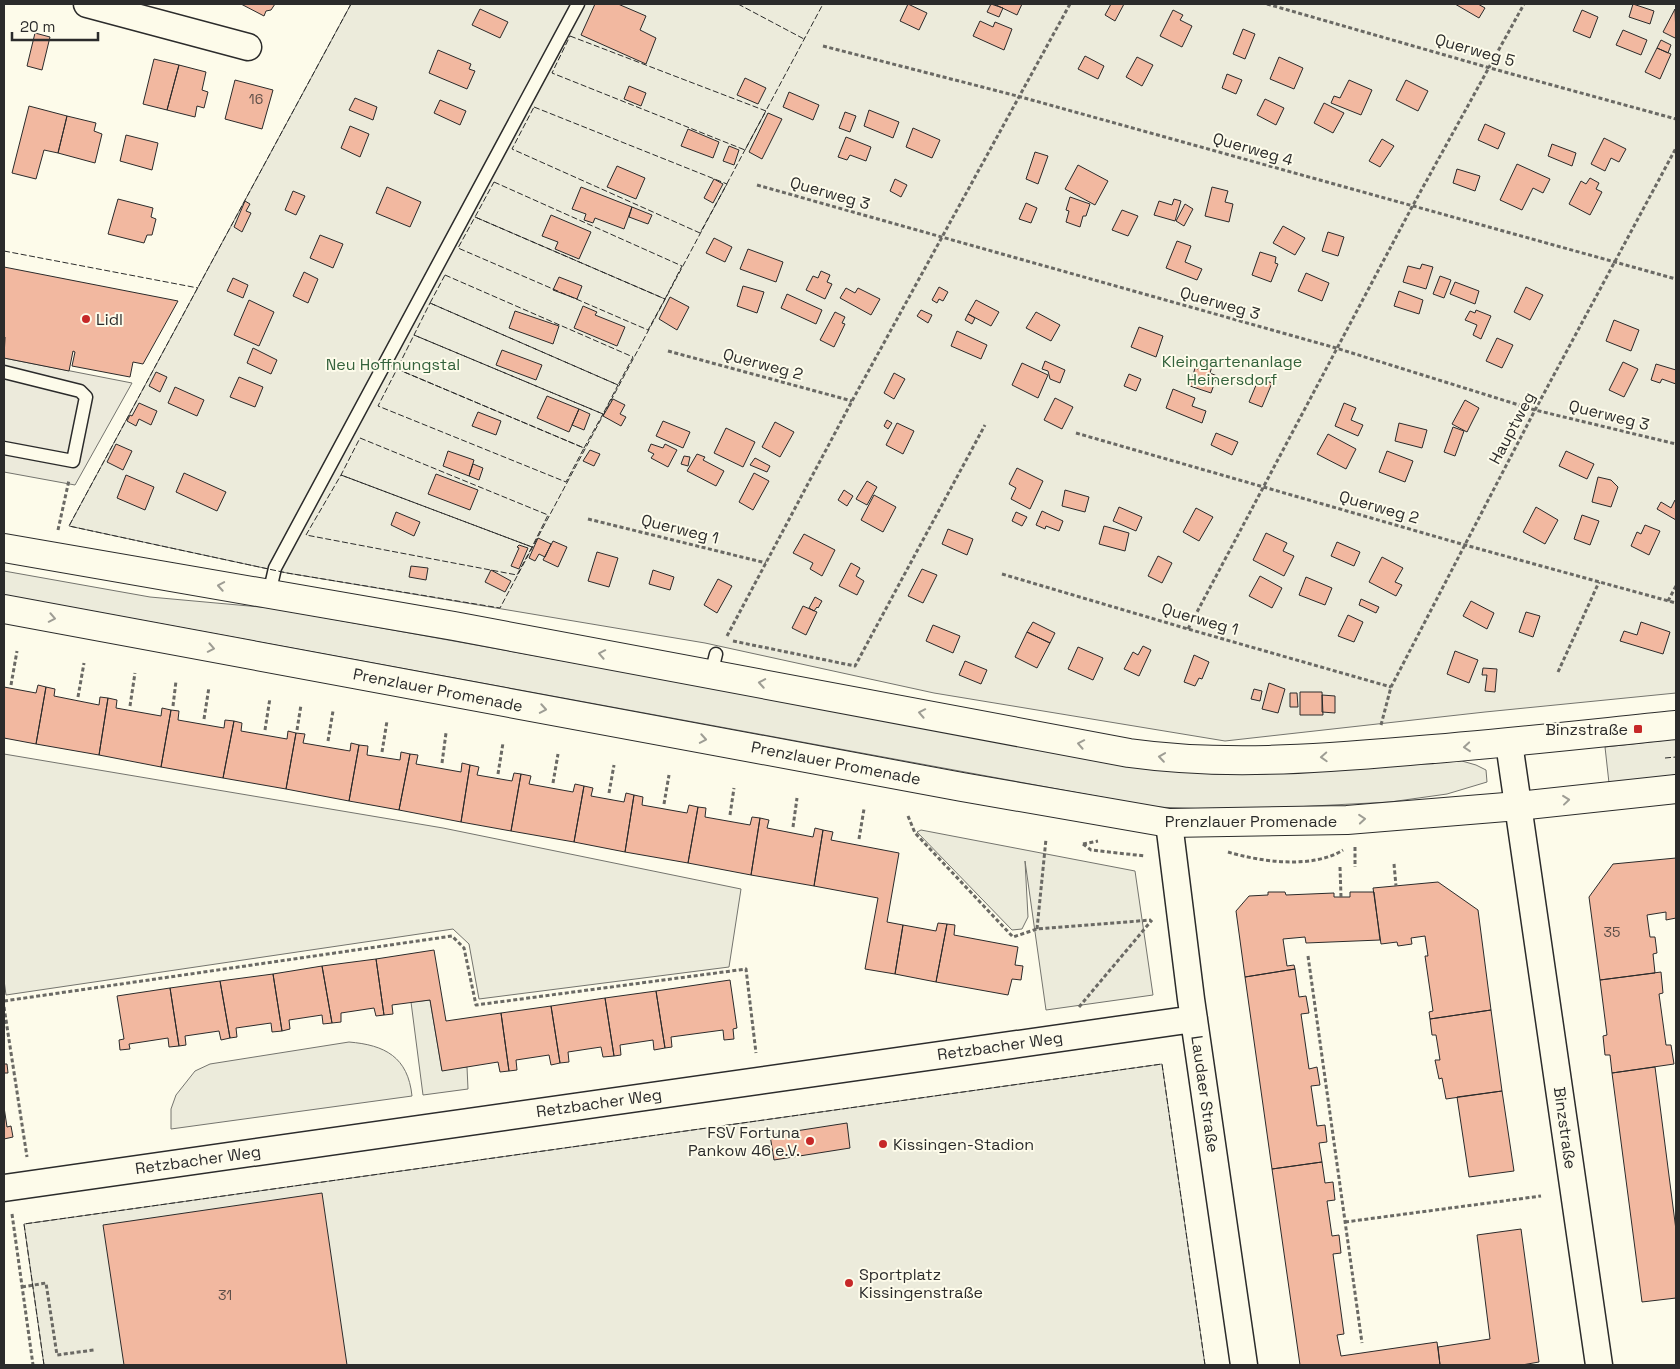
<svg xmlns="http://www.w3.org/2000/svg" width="1680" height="1369" font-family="'Space Grotesk',sans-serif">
<rect width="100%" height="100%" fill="#fdfbea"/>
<path fill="#ecebdb" stroke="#74746e" d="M351,4h1325v689l-191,19 -260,29 -291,-48 -229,-50 -418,-70 -218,-47z
M4,571l146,26 121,11 896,162 48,4h49l102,-8 96,-5 14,4 10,5 1,12 -40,12 -57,8 -154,8 -81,-3 -1151,-212z
M1676,739v36l-67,8 -4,-36z
M4,754l439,74 298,61 -12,78 -250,32 -10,-55 -16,-15 -447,66 -2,-15z
M921,830l214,41 18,124 -107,15 -21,-149 3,56 -6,12 -10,1 -95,-98z
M430,1000l12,70 25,-3 1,22 -45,6 -12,-93z
M349,1042c36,3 59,15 63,54l-241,33v-20l5,-14 19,-24 15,-7z
M1162,1064l43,301h-1161l-20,-141z"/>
<path fill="#eceadb" stroke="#74746e" d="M4,358l128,25 -57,102 -71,-13z"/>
<path fill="#f2b8a0" stroke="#2b2b2b" d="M241,4h34l-4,6 -5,1 -2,5z
M595,4h23l28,12 -6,14 16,8 -10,26 -65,-29z
M908,4l19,9 -8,17 -19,-9z
M991,4l12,4 -4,9 -12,-5z
M994,4h28l-5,11z
M1111,4h13l-9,17 -10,-6z
M1455,4h23l7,4 -6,10z
M1633,4l21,7 -4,13 -21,-7z
M480,9l28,13 -8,16 -28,-13z
M1675,9l1,27 -1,2 -12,-6z
M1173,10l10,5 -3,5 12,6 -10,21 -22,-11z
M1582,10l16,7 -8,21 -17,-7z
M980,21l13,6 2,-5 17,7 -8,21 -31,-14z
M1243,29l12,5 -10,25 -12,-5z
M1623,30l24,10 -6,15 -25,-10z
M35,33l15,4 -8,33 -15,-4z
M1661,40l10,5 -3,8 -11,-5z
M1657,48l14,6 -11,25 -15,-7z
M438,50l33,14 -2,5 6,2 -8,18 -38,-16z
M1085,56l19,10 -6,13 -20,-10z
M1137,57l16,8 -11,21 -16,-9z
M1279,57l24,11 -9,21 -24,-10z
M154,59l25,6 -12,45 -24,-6z
M179,65l27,7 -4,18 6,2 -4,16 -7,-2 -2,11 -28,-7z
M1227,74l15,6 -6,14 -14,-6z
M745,78l21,10 -8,16 -21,-9z
M235,80l38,10 -11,39 -37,-10z
M1349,80l23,10 -11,25 -30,-12 3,-7 6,2z
M1406,80l22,11 -10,20 -22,-11z
M629,86l17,7 -5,13 -17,-7z
M789,92l30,13 -6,15 -30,-13z
M355,98l22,9 -4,13 -24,-10z
M1265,99l19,9 -8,17 -19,-10z
M440,100l26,11 -6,14 -26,-12z
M1324,103l20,10 -11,20 -19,-10z
M29,106l38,10 -9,37 -14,-3 -8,29 -24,-6z
M869,110l30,12 -6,16 -29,-12z
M845,112l11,4 -6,16 -11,-4z
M768,113l14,6 -20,40 -13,-7z
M67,116l29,7 -2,8 8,3 -7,29 -37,-10z
M1485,124l20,9 -7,16 -20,-9z
M350,126l19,8 -9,23 -19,-9z
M913,128l27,12 -8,18 -26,-11z
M688,129l31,13 -6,16 -32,-12z
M126,135l32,8 -6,27 -32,-9z
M846,137l25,10 -5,14 -16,-6 -3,5 -9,-3z
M1604,138l22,11 -7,13 -8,-4 -6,13 -14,-7z
M1382,139l12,7 -14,21 -11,-6z
M1552,144l24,9 -4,13 -24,-10z
M729,146l10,4 -5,15 -11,-4z
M1035,152l13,4 -10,28 -12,-5z
M1517,164l33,15 -7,14 -10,-5 -11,22 -22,-10z
M1078,165l30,16 -13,24 -30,-16z
M617,166l28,12 -9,21 -29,-12z
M1457,169l23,7 -5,15 -22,-8z
M1590,178l9,5 -3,6 6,3 -12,23 -21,-11 12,-23 5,3z
M714,179l9,5 -10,19 -9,-5z
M895,179l12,6 -6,12 -11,-6z
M387,187l34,15 -11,25 -34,-14z
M581,187l51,20 -8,22 -29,-11 -2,5 -9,-3 2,-6 -14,-5z
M1212,187l16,4 -3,11 8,2 -4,18 -24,-6z
M293,191l12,5 -9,19 -11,-5z
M1070,197l20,7 -4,12h-3l-3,11 -14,-5 3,-11 -3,-1z
M118,199l35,9 -2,9 5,2 -4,16h-5l-3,8 -36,-9z
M1174,199l7,2 -6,20 -21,-6 5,-14 13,4z
M245,201l5,3 -4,7 5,2 -9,19 -8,-5z
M1026,203l11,5 -6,15 -12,-4z
M1185,204l8,5 -9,17 -8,-5z
M632,207l20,8 -4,9 -19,-7z
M1122,210l16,6 -10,20 -16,-6z
M551,215l40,17 -12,27 -24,-10 3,-7 -16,-6z
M1283,226l22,12 -10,17 -22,-12z
M1328,232l16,5 -6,19 -16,-5z
M320,235l23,9 -10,24 -23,-10z
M714,238l18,9 -7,15 -19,-9z
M1177,241l14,5 -6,16 17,7 -5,11 -31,-12z
M748,249l35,13 -7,20 -36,-13z
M1260,252l16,5 -1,6 3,1 -7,18 -19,-7z
M1422,264l11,3 -7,22 -23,-7 5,-16 12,3z
M4,267l174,34 -35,63 -10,-2 -3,15 -58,-11 3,-14 -2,-1 -4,20 -65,-13 1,-21h-1z
M821,271l9,4 -3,7 5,2 -7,15 -19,-9 7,-14 5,2z
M304,272l14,7 -10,24 -15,-7z
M1306,273l23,10 -7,18 -24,-10z
M1440,276l11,4 -7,18 -11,-4z
M559,277l23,9 -5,13 -24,-9z
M233,278l15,7 -5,13 -16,-7z
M1455,282l24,9 -4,13 -25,-10z
M743,286l21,6 -7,21 -20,-7z
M939,287l9,5 -5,9 -4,-2 -2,4 -5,-3z
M1526,287l17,8 -13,25 -16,-8z
M846,288l9,5 3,-5 22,11 -9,16 -31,-17z
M1399,291l24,9 -4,14 -25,-8z
M787,294l35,16 -6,14 -35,-16z
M670,297l19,10 -12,23 -18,-11z
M249,300l25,12 -15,34 -25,-11z
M976,300l23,12 -8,14 -23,-12z
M583,306l14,6 -2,3 30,12 -8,19 -43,-18z
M921,310l11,5 -4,8 -11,-7z
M1476,310l15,6 -10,23 -8,-4 4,-10 -12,-5 5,-9 5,2z
M515,311l44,15 -6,18 -44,-16z
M835,312l10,5 -3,6 3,1 -11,23 -14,-7z
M1036,312l24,13 -9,16 -25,-13z
M968,314l7,4 -3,6 -7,-4z
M1614,320l25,10 -8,21 -25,-10z
M1139,327l24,9 -7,21 -25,-10z
M957,331l30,14 -6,14 -30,-13z
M1497,338l16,7 -11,23 -16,-7z
M253,348l24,12 -6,14 -24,-11z
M502,350l40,15 -6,15 -40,-15z
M1202,360l11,3 -3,10 7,3 -6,17 -21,-7 5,-18 3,1z
M1045,361l20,9 -5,13 -10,-4 -2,-8 -6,-2z
M1623,362l15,7 -14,28 -15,-7z
M1022,363l26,12 -10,23 -26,-13z
M1656,364l20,6v14l-14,-5 -2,4 -9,-3z
M156,372l11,5 -7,15 -11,-6z
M894,373l11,6 -11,20 -10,-6z
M1129,374l12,5 -5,12 -12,-5z
M239,377l24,10 -8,20 -25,-10z
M1259,378l13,5 -10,24 -13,-5z
M175,387l29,13 -7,16 -29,-13z
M1173,389l22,9 -3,8 14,5 -4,12 -36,-15z
M547,396l32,13 -10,23 -32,-14z
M1055,398l18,9 -11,22 -18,-9z
M613,399l12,6 -5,9 6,3 -5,9 -18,-10z
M1465,400l14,8 -12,24 -15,-8z
M139,403l18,8 -6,14 -12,-6 -3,7 -9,-5 3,-6 2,1z
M1344,403l12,5 -5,12 12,5 -5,11 -23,-10z
M579,409l11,5 -6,16 -12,-5z
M478,412l23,9 -5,14 -24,-9z
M887,420l5,3 -4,6 -4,-3z
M663,421l27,11 -7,16 -27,-12z
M775,422l19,10 -14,25 -18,-10z
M897,423l17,8 -11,23 -17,-9z
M1399,423l28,7 -5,18 -27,-7z
M1453,427l11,4 -9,25 -11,-4z
M726,428l29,14 -12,25 -29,-14z
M1216,433l22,9 -6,13 -21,-10z
M1328,434l28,15 -10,20 -29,-15z
M116,444l16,7 -9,19 -16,-8z
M651,444l12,4 2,-4 12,6 -9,17 -17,-9 3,-4 -6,-3z
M590,450l10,4 -6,12 -11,-5z
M448,451l26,9 -5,16 -26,-10z
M1387,451l26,10 -8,21 -26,-10z
M1566,451l28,13 -7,15 -28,-13z
M697,454l8,3 -2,3 21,11 -8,15 -29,-15z
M684,456l6,1 -2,9 -7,-2z
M755,458l15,8 -3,6 -17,-7z
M473,464l10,4 -4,12 -10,-4z
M1017,468l26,13 -13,28 -19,-10 5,-11 -7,-4z
M184,473l42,19 -9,19 -41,-19z
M754,473l15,8 -16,29 -14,-8z
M436,474l42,16 -8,20 -42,-16z
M126,475l28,12 -9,23 -28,-12z
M1598,477l13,3 7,7 -7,20 -19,-5z
M867,481l10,6 -10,18 -11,-6z
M844,490l9,6 -6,10 -9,-6z
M1065,490l24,7 -4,15 -23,-6z
M874,495l22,12 -13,25 -22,-12z
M1675,500l1,1v19l-19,-11 4,-7 10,6z
M1119,507l23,10 -6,14 -23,-10z
M1536,507l22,13 -13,24 -22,-12z
M1196,508l17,9 -14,24 -16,-9z
M1042,511l21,10 -4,10 -13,-5 -1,3 -9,-4z
M396,512l24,10 -6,14 -23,-11z
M1016,512l11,5 -5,9 -10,-5z
M1582,515l17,6 -9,24 -16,-6z
M1645,525l15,6 -11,24 -18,-9 6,-14 4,2z
M1104,526l25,7 -4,18 -26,-7z
M948,529l25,10 -6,16 -25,-11z
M1266,533l21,10 -4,8 11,5 -10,20 -31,-16z
M804,534l31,16 -13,26 -12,-7 3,-6 -20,-10z
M538,538l13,6 -6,13 -6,-3 -4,7 -6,-3z
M553,541l14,6 -9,20 -15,-7z
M1337,542l23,10 -6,14 -23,-10z
M519,545l9,3 -9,21 -8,-3 8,-18 -2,-1z
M597,552l21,6 -9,29 -21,-6z
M1158,556l14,7 -10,20 -14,-7z
M1382,557l21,11 -8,14 7,3 -6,11 -27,-14z
M851,563l9,5 -4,8 8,5 -7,14 -18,-9z
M411,566l17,2 -2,12 -17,-3z
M922,569l15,6 -14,28 -15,-7z
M491,570l20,11 -6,11 -20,-10z
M653,570l21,7 -4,13 -21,-6z
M1260,576l22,12 -10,20 -23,-12z
M1306,577l26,11 -7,17 -26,-10z
M718,579l14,7 -15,27 -13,-8z
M815,597l7,4 -4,7 -1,-1 -3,4 -5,-3z
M1361,599l18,8 -3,6 -17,-8z
M1471,601l23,12 -7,16 -24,-13z
M803,606l14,6 -11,23 -14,-7z
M1526,612l14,4 -7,21 -14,-5z
M1348,615l15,7 -9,20 -16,-6z
M1033,622l22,11 -5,10 -23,-11z
M1641,622l29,10 -7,22 -43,-13 4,-10 13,4z
M933,625l27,11 -7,17 -27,-12z
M1027,632l23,11 -13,25 -22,-11z
M1143,646l8,4 -12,26 -15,-7 9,-17 5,3z
M1078,647l25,11 -10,22 -25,-11z
M1455,651l23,9 -9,23 -22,-9z
M1194,655l15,7 -7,17 -3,-1 -4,8 -11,-4z
M965,661l22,9 -6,14 -22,-9z
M1483,668l14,1 -2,23 -10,-1 2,-16h-5z
M1269,683l16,6 -7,24 -16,-4z
M38,685l8,2 -10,57 -32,-6v-51l32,6z
M46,687l9,2 -1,7 45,9 1,-8 8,1 -9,57 -63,-11z
M1254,689l8,2 -2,10 -9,-2z
M1300,692h22l1,23h-23z
M1290,693h7l1,14h-8z
M1322,695l13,1v17l-13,-1z
M108,698l9,2 -1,8 45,8 1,-8 9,2 -10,57 -62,-12z
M171,710l8,1 -1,9 46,8 1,-8 9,1 -11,57 -62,-11z
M234,721l8,2 -1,8 46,8 1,-8 8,2 -10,56 -63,-11z
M296,733l9,1 -2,9 47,8 1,-8 8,2 -10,56 -63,-12z
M359,745l9,1 -1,9 33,5 1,-8 9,2 -11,56 -50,-9z
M410,754l8,1 -2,9 45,8 1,-9 8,2 -9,57 -62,-12z
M470,765l9,2 -2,8 35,6 2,-8 7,1 -10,57 -50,-9z
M521,774l10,2 -2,8 44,8 2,-8 9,2 -10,56 -63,-11z
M584,786l9,2 -2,8 33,6 2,-9 8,2 -9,57 -51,-10z
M634,795l9,2 -1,8 45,8 2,-8 9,2 -10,56 -63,-11z
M698,807l8,1 -1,9 45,8 2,-8 8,1 -9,57 -63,-12z
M760,818l9,2 -2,8 46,9 2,-9 8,2 -9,56 -63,-11z
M823,830l10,2 -2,8 68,13 -12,69 16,3 -8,49 -30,-5 13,-71 -64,-12z
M1676,858v60l-10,2v-8l-19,3 3,22h5l2,16 -4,1 2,19 -55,7 -11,-83 24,-33z
M1438,882l40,28 13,100 -61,9 -1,-7 4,-1 -8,-55h3l-3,-20 -14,2 1,6 -14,2 -1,-4 -16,2 -8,-56z
M1268,892h17l1,3 48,-2v4h16v-5h24l6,48 -74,3 -1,-6 -22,2 4,27 7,-1 1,4 -50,8 -9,-66 13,-15 19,-1z
M938,923l9,1 -11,58 -41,-8 8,-49 33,6z
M947,924l8,1 -1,10 64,12 -3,18 8,1 -2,14 -9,-1 -4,16 -72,-13z
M434,950l12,71 55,-8 8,58 -9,1 -2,-10 -56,9 -12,-71 -38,5 1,9 -9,1 -8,-56z
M376,959l8,56 -8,1 -2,-8 -33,5v9l-9,1 -10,-57z
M322,966l10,57 -9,1 -1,-9 -33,5 1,9 -8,2 -9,-57z
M1295,969l4,28 7,-1 3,17 -8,1 8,55 8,-2 3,18 -9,1 6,40 8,-1 2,17 -8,1 3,19 -50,7 -27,-192z
M1661,972l2,21 -4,1 7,51h5l3,19 -62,9 -2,-18h-5l-2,-19 4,-1 -7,-55z
M273,974l9,57 -10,1 -1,-9 -35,5 1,9 -7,1 -10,-57z
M730,980l7,48 -4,1 1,10 -10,1 -1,-10 -52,7 1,10 -7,1 -9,-57z
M220,981l10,57 -9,2 -2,-9 -34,5 1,9 -7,1 -9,-58z
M170,988l9,58 -10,1 -1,-9 -39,6 1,5 -10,1 -1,-10 5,-1 -7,-43z
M656,991l9,57 -11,2 -1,-10 -33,5 1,10 -7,1 -9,-58z
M605,998l9,58 -11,1 -2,-10 -33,5 1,10 -9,1 -9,-57z
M551,1006l9,57 -9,2 -2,-10 -33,5 1,10 -8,1 -8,-58z
M1491,1010l11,81 -56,8 -4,-21 -3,1 -4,-19h5l-4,-25h-4l-2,-16z
M4,1064h3l1,9h-4z
M1655,1067l21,163v68l-34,4 -30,-229z
M1502,1091l12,80 -45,6 -12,-80z
M4,1107l3,20 4,-1 2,11 -9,2z
M847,1123l3,25 -76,12 -4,-25z
M1322,1162l3,21 8,-1 2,18 -8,1 5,35 7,-1 2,18 -8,1 11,80 -7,1 4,21 96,-14 3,23h-140l-28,-196z
M322,1193l25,172h-223l-21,-140z
M1521,1229l18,133 -17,3h-82l-2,-18 52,-8 -13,-104z"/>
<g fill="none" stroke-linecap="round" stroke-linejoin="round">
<defs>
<path id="lane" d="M4,372l76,19 6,6 -13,64 -69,-13
M269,594l6,-26 303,-564
M711,674l5,-20"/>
<path id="street" d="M87,4l161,43
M1509,743l90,622
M1169,823l22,176 53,366
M4,1188l1190,-169"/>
<path id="primary" d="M4,548l450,78 675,127c93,13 187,6 280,-2 89,-7 178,-17 267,-26
M4,609l958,178 207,36 178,-3 171,-14 158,-17"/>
</defs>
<use href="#lane" stroke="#2b2b2b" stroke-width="15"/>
<use href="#street" stroke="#2b2b2b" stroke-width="29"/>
<use href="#primary" stroke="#2b2b2b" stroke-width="30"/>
<path stroke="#6a6964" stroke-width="3" stroke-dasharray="4 2.5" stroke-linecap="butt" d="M1267,4l223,64 186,51
M823,46l198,51 655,182
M757,185l579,163 199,62 141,34
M668,351l184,50
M1076,433l389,112 211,58
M588,519l178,44
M58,530l11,-50
M1002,574l186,55 203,58
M1668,601l8,-15
M1188,629l224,-422 112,-203
M727,636l125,-235 218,-397
M733,641l122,25 130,-241
M1558,672l41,-90
M11,685l6,-34
M78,697l6,-34
M130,706l5,-33
M173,706l3,-25
M204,719l5,-32
M1381,725l10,-38 144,-277 141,-262
M265,730l5,-32
M297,730l4,-25
M328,741l5,-30
M382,752l5,-31
M442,763l4,-30
M498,774l5,-31
M553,783l5,-29
M609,793l5,-28
M664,804l5,-29
M730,815l4,-27
M908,816l7,17 98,104 24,-8 114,-9
M793,827l4,-29
M859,839l5,-30
M1083,844l15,-3
M1083,844l8,6 54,6
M1355,847v20
M1228,852c33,10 85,17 115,-2
M1394,864l2,22
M1340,867l1,30
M1037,929l9,-90
M1308,956l54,387
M4,1001l448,-65 12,12 12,57 270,-36 10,84
M4,1007l23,150
M1079,1007l73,-87
M12,1214l21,151
M1345,1222l196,-26
M22,1287l24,-4 11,72 37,-5"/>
<use href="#lane" stroke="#fdfbea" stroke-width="12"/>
<use href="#street" stroke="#fdfbea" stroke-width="26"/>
<use href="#primary" stroke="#fdfbea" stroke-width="28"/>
<path stroke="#2b2b2b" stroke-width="1" stroke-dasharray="6 2.5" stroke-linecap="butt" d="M351,4l-282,522 218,47 213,35 323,-604
M738,4l66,35 1,-2
M570,36l196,75 -21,39 -193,-77z
M534,107l193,77 -27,49 -188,-84z
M494,182l188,84 -17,33 -190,-82z
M475,217l190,82 -17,31 -190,-82z
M4,251l194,37
M445,275l188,82 -15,28 -188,-82z
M430,303l188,82 -15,29 -189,-79z
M414,335l189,79 -19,34 -187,-79z
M397,369l187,79 -18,34 -188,-76z
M360,438l188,77 -16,32 -191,-72z
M341,475l191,72 -15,28 -211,-40z
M1665,758l11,-1
M44,1365l-20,-141 1138,-160 43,301"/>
</g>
<defs><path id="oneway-chevron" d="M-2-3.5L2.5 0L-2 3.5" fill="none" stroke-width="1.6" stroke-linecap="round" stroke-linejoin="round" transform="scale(1.25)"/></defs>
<g stroke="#9e9d94">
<use href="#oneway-chevron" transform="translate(221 586) rotate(-170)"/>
<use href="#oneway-chevron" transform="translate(52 618) rotate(11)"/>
<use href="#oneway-chevron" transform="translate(211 648) rotate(11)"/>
<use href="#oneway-chevron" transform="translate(602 654) rotate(-169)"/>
<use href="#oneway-chevron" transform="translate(762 683) rotate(-170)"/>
<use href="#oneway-chevron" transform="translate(543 709) rotate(10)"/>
<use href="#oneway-chevron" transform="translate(922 713) rotate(-169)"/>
<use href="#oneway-chevron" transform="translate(703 739) rotate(10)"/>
<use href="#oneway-chevron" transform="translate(1081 744) rotate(-169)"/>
<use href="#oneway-chevron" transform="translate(1467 747) rotate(175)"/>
<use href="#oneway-chevron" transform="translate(1162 757) rotate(-172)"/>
<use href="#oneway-chevron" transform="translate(1324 757) rotate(177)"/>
<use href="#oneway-chevron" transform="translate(1566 800) rotate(-6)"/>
<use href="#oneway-chevron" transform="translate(1362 819) rotate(-5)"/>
</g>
<g fill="#c62828" stroke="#fdfbea" stroke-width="2">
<circle cx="86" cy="319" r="5"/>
<rect x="1633" y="724" width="10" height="10" rx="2.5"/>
<circle cx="810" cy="1141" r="5"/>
<circle cx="883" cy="1144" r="5"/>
<circle cx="849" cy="1283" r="5"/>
</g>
<g text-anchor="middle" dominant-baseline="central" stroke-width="4" stroke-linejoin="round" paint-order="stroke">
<g font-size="14" fill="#5d4e48">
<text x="256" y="99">16</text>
<text x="1612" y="932">35</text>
<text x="225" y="1295">31</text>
</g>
<g font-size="16" fill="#2b2b2b" stroke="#fdfbea">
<text transform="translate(1475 50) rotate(16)">Querweg 5</text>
<text transform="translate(1253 149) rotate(16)">Querweg 4</text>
<text transform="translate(830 193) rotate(16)">Querweg 3</text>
<text transform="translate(1220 303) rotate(16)">Querweg 3</text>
<text transform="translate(763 364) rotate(15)">Querweg 2</text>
<text transform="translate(1609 415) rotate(14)">Querweg 3</text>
<text transform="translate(1512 428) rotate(-62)">Hauptweg</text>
<text transform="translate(1379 507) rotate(16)">Querweg 2</text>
<text transform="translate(680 529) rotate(14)">Querweg 1</text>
<text transform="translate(1200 619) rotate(16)">Querweg 1</text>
<text transform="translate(438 690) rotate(11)">Prenzlauer Promenade</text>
<text transform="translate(836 763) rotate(11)">Prenzlauer Promenade</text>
<text x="1251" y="821">Prenzlauer Promenade</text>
<text transform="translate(1000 1046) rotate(-8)">Retzbacher Weg</text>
<text transform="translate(1205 1094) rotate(82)">Laudaer Straße</text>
<text transform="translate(599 1103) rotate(-8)">Retzbacher Weg</text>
<text transform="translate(1565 1128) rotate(82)">Binzstraße</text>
<text transform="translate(198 1160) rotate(-8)">Retzbacher Weg</text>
</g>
<g font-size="16" fill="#2b2b2b" stroke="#fdfbea" text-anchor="start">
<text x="96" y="319">Lidl</text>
<text x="1628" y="729" text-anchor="end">Binzstraße</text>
<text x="800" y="1132" text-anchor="end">FSV Fortuna<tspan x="800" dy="18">Pankow 46 e.V.</tspan></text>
<text x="893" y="1144">Kissingen-Stadion</text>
<text x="859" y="1274">Sportplatz<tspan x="859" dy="18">Kissingenstraße</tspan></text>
</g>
<g font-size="16" fill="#34623c" stroke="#fdfbea">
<text x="1232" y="361">Kleingartenanlage<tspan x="1232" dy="18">Heinersdorf</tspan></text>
<text x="393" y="364">Neu Hoffnungstal</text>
</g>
</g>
<rect width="1680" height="1369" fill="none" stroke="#2b2b2b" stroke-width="10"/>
<path d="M12 32v8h86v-8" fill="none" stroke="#2b2b2b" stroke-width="2.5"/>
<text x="20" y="32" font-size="15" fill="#2b2b2b" stroke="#fdfbea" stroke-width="4" paint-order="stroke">20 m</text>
</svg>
